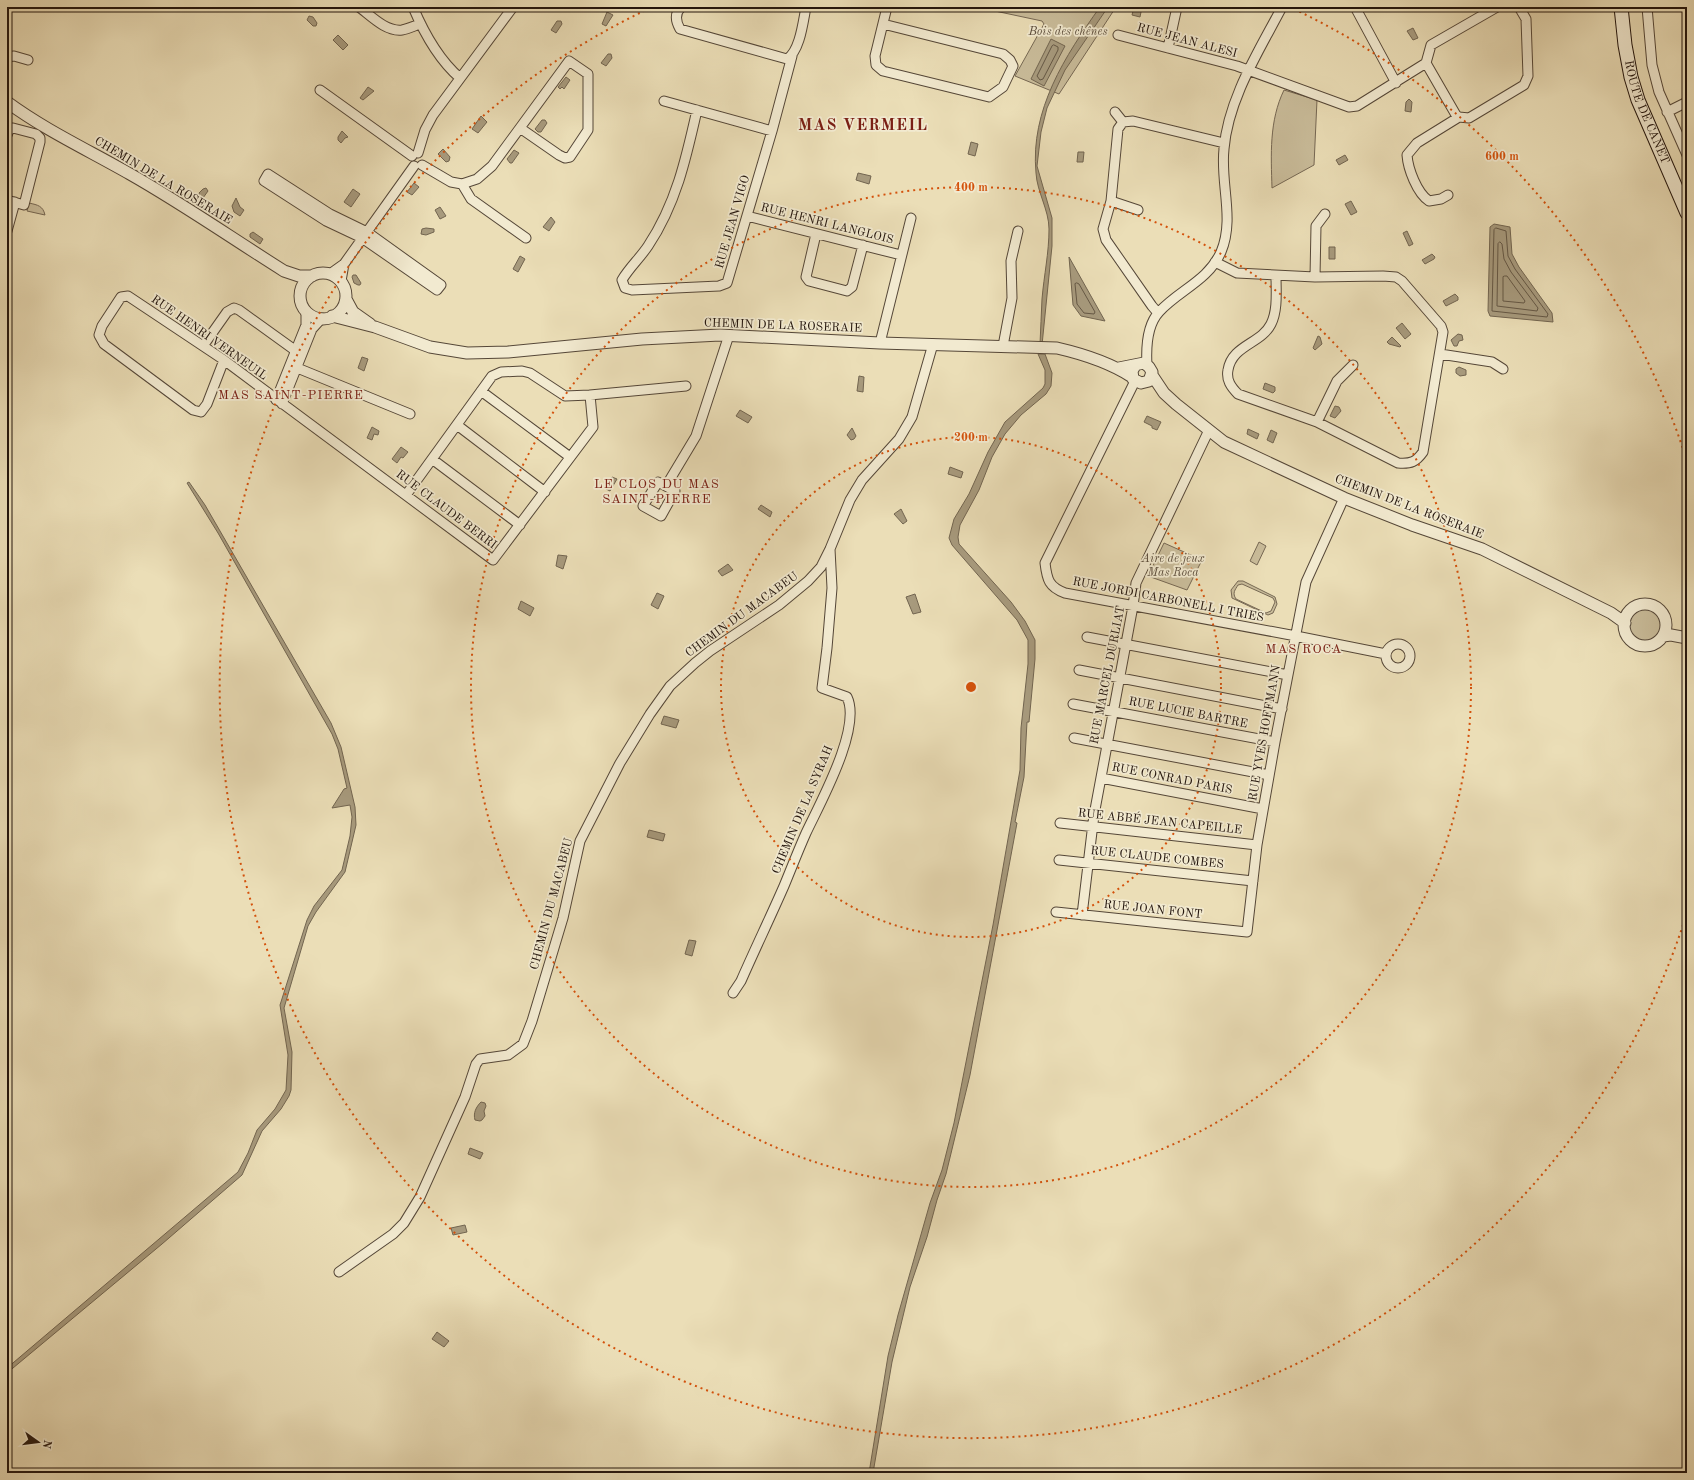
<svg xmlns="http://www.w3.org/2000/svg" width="1694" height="1480" font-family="'Old Standard TT',serif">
<rect width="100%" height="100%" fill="#ebdeb7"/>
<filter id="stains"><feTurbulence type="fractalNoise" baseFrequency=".005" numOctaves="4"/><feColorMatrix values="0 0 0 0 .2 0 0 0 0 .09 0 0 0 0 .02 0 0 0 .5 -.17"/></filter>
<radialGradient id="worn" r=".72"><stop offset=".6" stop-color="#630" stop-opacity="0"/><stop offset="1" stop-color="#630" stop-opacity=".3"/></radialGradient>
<path fill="#c9bc9a" stroke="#766854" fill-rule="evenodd" d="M976,7h140l-57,87 -44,-18 29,-52 -2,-3z
M1284,90l33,10 -3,65 -42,23c-1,-33 -3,-67 12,-98z
M29,203c9,2 14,3 16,12l-18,-4z
M1259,542l7,4 -9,19 -7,-4z
M1164,543l38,17 -15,30 -39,-14z
M1238,581h5l32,16 2,7 -4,9 -5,2 -36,-17 -1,-8zM1242,584l31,14 2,4 -4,9 -5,2 -30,-14c-4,-6 -1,-9 2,-14z
M1624 625a21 21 0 1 1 42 0a21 21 0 1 1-42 0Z"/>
<path fill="#a79a7d" stroke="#726550" d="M1100,7h8l-43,63 -18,38 -6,24 -4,34 15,52v28l-10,99 -2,-1c1,-15 1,-30 2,-45 2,-24 7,-46 7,-70 0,-19 -12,-37 -13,-56 -6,-63 29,-117 64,-166z
M1134,7h8l-2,10 -8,-2z
M607,12l6,3 -7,11 -4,-2z
M309,16l4,1 4,6 -1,3h-3l-6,-6z
M557,21h4l1,3 -6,9 -5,-3z
M1413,28l5,10 -5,2 -6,-9z
M338,35l10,10 -5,5 -10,-10z
M1051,39l14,7 -21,40 -13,-7z
M608,54h3l1,4 -6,8 -5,-3z
M566,77l4,3 -6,9 -2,-2 -2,2 -2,-2z
M368,87l6,4 -11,9 -3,-2z
M1409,99l3,3 -1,10 -6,-1 1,-9z
M481,116l6,6 -9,11 -6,-4z
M542,120h3l2,3 -6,9h-3l-3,-3z
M342,131l6,6 -3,1 -4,5 -3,-3v-3z
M971,142l7,2 -3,12 -7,-2z
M443,149l7,8 -1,4 -3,1 -8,-8z
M514,150l5,3 -7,10h-2l-3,-4z
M1078,152h6l-1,10h-6z
M1345,155l3,5 -9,5 -3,-5z
M858,173l13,3 -2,8 -13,-4z
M414,183l5,4 -7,8 -5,-3z
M206,188l2,3 -5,7 -3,1 -1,-6 4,-4z
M353,189l7,5 -9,13 -7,-5z
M236,198l4,9 4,3 -4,6 -6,-4 -2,-6z
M1351,201l6,11 -6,3 -6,-11z
M440,207l6,9 -6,3 -5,-9z
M551,217l4,5 -6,9 -6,-4z
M1494,224l16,3 2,27 7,13 33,46 1,9 -63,-6 -2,-5 2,-84z
M426,228l8,1v3l-8,3 -5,-1 1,-5z
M1407,231l6,13 -4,2 -6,-13z
M253,232l10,7 -3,5 -10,-7v-3z
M1329,247h6v12h-6z
M1432,254l3,3 -1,2 -9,5 -3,-4z
M520,256l5,3 -7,13 -5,-3z
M1069,257l36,64 -24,-5 -8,-11z
M353,275h3l5,8 -1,2h-2l-4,-2 -2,-6z
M1455,294l3,3v3l-12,6 -3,-5z
M1402,323l9,11 -6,5 -9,-11z
M1458,334l4,1 1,5 -4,1 -2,5h-3l-3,-6z
M1318,336l2,1 2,7 -7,6 -2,-2z
M1392,337l9,9 -1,1 -11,-3 -2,-2z
M1038,354h7l7,19 -1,13 -5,8 -25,21 -16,19 -13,23 -13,33 -19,35 -2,12 1,7 52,58 14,19 10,19v19l-6,63h-2l-3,55 -9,45 2,1 -47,252 -24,99 -9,26 -10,37 -17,50 -18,75 -19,111h-4l19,-117 10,-41 32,-112 12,-33 12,-47 39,-198 27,-155 1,-42 7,-64v-24l-11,-20 -59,-68 -6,-7 -3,-7 5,-19 15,-25 19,-42 17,-30 38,-34 2,-4v-14z
M362,357l6,2 -4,12 -6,-3z
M1459,367l7,3v5l-6,1 -4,-3v-4z
M859,376l5,1 -1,15 -6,-1z
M1265,383l10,4v4l-2,2 -10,-4z
M1335,406l4,1 2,4 -6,7 -5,-2z
M740,410l12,7 -4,6 -12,-7z
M1147,416l14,6 -4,8 -5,-2v-2l-8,-4z
M372,427l7,4 -1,4 -4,-1 -2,6 -5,-2z
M852,428l4,8 -2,3 -3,1 -4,-5z
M1248,429l11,5 -2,5 -10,-5z
M1271,430l6,3 -4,10 -6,-3z
M401,447l7,5 -5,6 -2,-1 -4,6 -5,-4z
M950,467l13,5 -2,6 -13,-4z
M612,477l5,2 -7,12 -4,-2z
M189,482l16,23 126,218 10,24 14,60 1,18 -11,47 -29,40 -8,14 -24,82 8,44 -1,38 -2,6 -8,13 -19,22 -20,44 -80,69 -155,129v-5l231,-196 10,-19 9,-23 18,-21 11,-19 2,-35 -8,-50 27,-85 7,-14 28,-36 8,-34 2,-19 -2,-12 -18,3 12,-19 3,-1 -9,-39 -6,-15 -114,-201 -31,-50z
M761,505l11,7 -2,5 -12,-8z
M901,509l6,12 -4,3 -9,-10z
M558,555l9,1 -4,13 -7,-3z
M728,564l5,6 -11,6 -4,-5z
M657,593l7,3 -6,13 -7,-4z
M915,594l6,18 -8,2 -7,-17z
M521,601l13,7 -4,8 -12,-7z
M664,716l15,4 -3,8 -15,-4z
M649,830l16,4 -2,7 -16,-4z
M689,940l7,1 -4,15 -7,-2z
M481,1102l4,1 1,3 -2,5 1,5 -3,4 -2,1 -5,-1c-2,-7 1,-13 6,-18z
M470,1148l13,5 -3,6 -12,-5z
M465,1225l2,7 -14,3 -2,-7z
M437,1332l12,9 -5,6 -12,-8z"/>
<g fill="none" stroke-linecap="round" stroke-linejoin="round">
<path stroke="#655845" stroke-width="1" d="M1054,45l4,2v3l-15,29 -3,1 -3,-4 15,-30z
M1496,228l10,3 2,25 7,13 33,45 -1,3 -55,-6 2,-81z
M1500,242l2,2 2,15 7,13 27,36 -1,3 -40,-5 1,-62z
M1505,276h2l18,25 -1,2 -21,-2v-24z
M1077,283l2,1 16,28 -1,2 -10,-1 -7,-9 -2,-20z"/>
<defs>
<path id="minor" d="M359,7c12,9 27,25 43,23 6,-1 12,-4 18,-6
M413,7c11,26 26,53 47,71
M681,7c-7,7 -5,15 -1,22l107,30c13,-8 16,-37 19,-52
M1355,7l41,76
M1647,7l5,58 7,27 28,63
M883,24l120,30 7,6 3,6 -10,21 -14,10 -106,-26 -7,-6 -1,-9 12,-49
M1118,35l119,31 112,41 8,-1 69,-43 5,-18 66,-38
M1168,48l9,-41
M7,57l7,-1 14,4
M1426,63l30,52 3,2 10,1 55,-33 4,-9 -2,-57 -7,-12
M320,90l92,66
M664,101l108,30
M697,110c-11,49 -21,94 -49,136 -8,12 -19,22 -26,34l3,8 7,2 87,-4 8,-3 45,-152 20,-75
M1115,112l8,10
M1667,112l20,-10
M7,135l3,-7h3l23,6 4,4v4l-16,63 -17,-5
M418,153l7,-23 8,-15 80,-108
M422,165l29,17 11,2 9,15 55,39
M268,174l62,40 37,18 74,53 -4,5 -75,-52 -36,-17 -62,-40z
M462,184l15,-5 15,-13 77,-105 19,13v56l-18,27 -5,1 -6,-3 -39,-27
M1448,195l-7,4 -12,2c-12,-8 -21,-32 -22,-46l10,-12 42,-26
M1111,201l27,9
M747,216l154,39
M7,231l8,-29
M816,234l-10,43 3,4 38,10 5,-4 11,-42
M1215,262l22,11 78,4 68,-1 13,1 6,4 39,45 2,6 -20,120c-7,10 -12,12 -25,11l-81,-41 -79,-28c-7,-7 -12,-14 -10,-24 4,-25 33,-26 43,-46 7,-14 5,-33 5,-48
M330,274l14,-10
M1315,277l1,-51 9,-12
M341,281l3,-17 70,-98
M1158,313l-6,-7 -46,-66 -3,-11 8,-28 7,-72 5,-7 10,-1 91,22
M880,343l31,-125
M203,346l24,-34 7,-4 5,2 57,41
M1003,346l9,-48 -1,-37 7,-30
M1440,354l52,8 11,7
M224,360l-17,44 -6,8 -8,-2 -89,-66 -5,-9 3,-9 19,-29 7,-1 96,64 269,200 100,-133 -3,-32
M290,365l120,49
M1147,365c-1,-17 0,-40 12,-53 20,-22 49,-31 62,-60 14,-33 -1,-69 3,-103 4,-50 35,-98 58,-142
M1135,381l-90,182c2,17 4,24 20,30l231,43 90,18
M481,391l89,66
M276,400l30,-75v-14
M282,404l30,-75 10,-11
M1317,422l20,-41 16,-16
M457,425l88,67
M432,459l88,66
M658,482l17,9 -14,25 -18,-10z
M666,486l30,-50 33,-101
M406,495l86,-119 9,-4 21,-1 8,2 35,23 25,-1 96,-9
M1087,637l201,38
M1386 656a12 12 0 1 1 24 0a12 12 0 1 1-24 0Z
M1079,670l203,39
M1073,704l202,38
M1074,738l195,37
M1101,778l162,31
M1060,823l197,22
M1059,860l194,21
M1056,912l191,20 10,-87 18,-103 31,-160 38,-84
M1082,915l12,-100 39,-209 3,-23 73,-153
M733,993l8,-12c14,-32 29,-63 43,-95 7,-17 14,-35 22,-53 14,-30 56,-105 41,-136l-25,-9 5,-40 5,-60 -2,-39
M339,1272l54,-38 11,-11 16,-26 45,-100 11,-33 4,-5 28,-4 15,-11 9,-23 31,-103 17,-77 40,-78 30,-49 20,-28 25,-23 15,-12 69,-46 29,-24 13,-14 9,-18 20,-49 12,-20 37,-41 13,-22 21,-73"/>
<path id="tertiary" d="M7,102c38,28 81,48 123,72 53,30 103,65 154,97l15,5h13
M300 296a23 23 0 1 1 46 0a23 23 0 1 1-46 0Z
M346,299l7,13 17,12
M332,316l43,11 55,20 37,6 41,-1 134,-13 78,-4 160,8 177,5c26,6 52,14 75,29
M1119,368l25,-5 5,4 3,5 -3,9 -8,2 -8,-4 -1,-8 3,-5
M1152,375l12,18 12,11 48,38 120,56 68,27 70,24 129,64 14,10
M1624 625a21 21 0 1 1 42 0a21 21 0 1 1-42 0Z
M1663,636l8,-1 16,3"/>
<g id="secondary">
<path id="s1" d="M1621,7l4,38 6,32 7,23 49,113"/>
</g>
</defs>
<use href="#minor" stroke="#554738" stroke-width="11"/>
<use href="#tertiary" stroke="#554738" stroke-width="13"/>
<use href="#secondary" stroke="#23150d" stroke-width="15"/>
<use href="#minor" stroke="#f2ead0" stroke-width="9"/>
<use href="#tertiary" stroke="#f2ead0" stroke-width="11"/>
<use href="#secondary" stroke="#f2ead0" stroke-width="13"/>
</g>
<g fill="none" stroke="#d4520c" stroke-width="2" stroke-dasharray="2 4">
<circle cx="971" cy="687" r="250"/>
<circle cx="971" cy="687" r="500"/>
<path d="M1685 919A751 751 0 1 1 648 9M1294 9A751 751 0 0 1 1685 455"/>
</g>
<g text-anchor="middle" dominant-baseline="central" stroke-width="3.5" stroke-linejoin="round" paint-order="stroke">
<g font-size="12" font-style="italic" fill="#5d4f3e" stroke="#f2ead0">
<text x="1068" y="32">Bois des chênes</text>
<text x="1173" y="559">Aire de jeux<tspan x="1173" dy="14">Mas Roca</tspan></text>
</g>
<g font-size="12" fill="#23150d" stroke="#f2ead0">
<text transform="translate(1187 41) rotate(15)">RUE JEAN ALESI</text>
<text stroke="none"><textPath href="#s1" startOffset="109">ROUTE DE CANET</textPath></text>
<text transform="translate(163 181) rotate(31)">CHEMIN DE LA ROSERAIE</text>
<text transform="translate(733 222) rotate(-74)">RUE JEAN VIGO</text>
<text transform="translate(827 224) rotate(14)">RUE HENRI LANGLOIS</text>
<text transform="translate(783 326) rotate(2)">CHEMIN DE LA ROSERAIE</text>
<text transform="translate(209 338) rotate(35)">RUE HENRI VERNEUIL</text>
<text transform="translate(1409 507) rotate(21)">CHEMIN DE LA ROSERAIE</text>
<text transform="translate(446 510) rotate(37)">RUE CLAUDE BERRI</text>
<text transform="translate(1168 600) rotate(11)">RUE JORDI CARBONELL I TRIES</text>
<text transform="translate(742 615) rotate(-36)">CHEMIN DU MACABEU</text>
<text transform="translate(1108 675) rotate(-79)">RUE MARCEL DURLIAT</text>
<text transform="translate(1188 713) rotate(11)">RUE LUCIE BARTRE</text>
<text transform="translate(1265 733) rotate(-80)">RUE YVES HOFFMANN</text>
<text transform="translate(1172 779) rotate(11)">RUE CONRAD PARIS</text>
<text transform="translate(803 810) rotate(-67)">CHEMIN DE LA SYRAH</text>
<text transform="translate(1160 822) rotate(6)">RUE ABBÉ JEAN CAPEILLE</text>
<text transform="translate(1157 858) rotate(6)">RUE CLAUDE COMBES</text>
<text transform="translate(552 904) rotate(-75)">CHEMIN DU MACABEU</text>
<text transform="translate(1153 910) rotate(6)">RUE JOAN FONT</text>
</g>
<g font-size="13" letter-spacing="1" fill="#7a1f14" stroke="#f2ead0">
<text x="291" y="395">MAS SAINT-PIERRE</text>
<text x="657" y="484">LE CLOS DU MAS<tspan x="657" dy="15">SAINT-PIERRE</tspan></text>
<text x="1304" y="649">MAS ROCA</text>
</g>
<g font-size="16" font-weight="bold" letter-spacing="1" fill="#7a1f14" stroke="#f2ead0">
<text x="863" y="126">MAS VERMEIL</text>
</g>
</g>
<circle cx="971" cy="687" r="6" fill="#d4520c" stroke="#f2ead0" stroke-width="2"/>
<g font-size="12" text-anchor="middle" font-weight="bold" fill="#d4520c" stroke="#f2ead0" stroke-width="3.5" stroke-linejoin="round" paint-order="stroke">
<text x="1502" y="160">600 m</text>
<text x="971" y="191">400 m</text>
<text x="971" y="441">200 m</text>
</g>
<rect width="1694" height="1480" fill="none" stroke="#ebdeb7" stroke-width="24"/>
<rect x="8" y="8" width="1678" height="1464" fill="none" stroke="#23150d" stroke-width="2"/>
<rect x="12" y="12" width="1670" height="1456" fill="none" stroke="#23150d"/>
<g transform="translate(38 1442) rotate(104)" stroke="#f2ead0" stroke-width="3" paint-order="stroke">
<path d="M0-3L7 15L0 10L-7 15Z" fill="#23150d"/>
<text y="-6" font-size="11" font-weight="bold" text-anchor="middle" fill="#23150d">N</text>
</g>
<rect width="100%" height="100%" filter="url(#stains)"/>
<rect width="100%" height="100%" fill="url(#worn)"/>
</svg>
